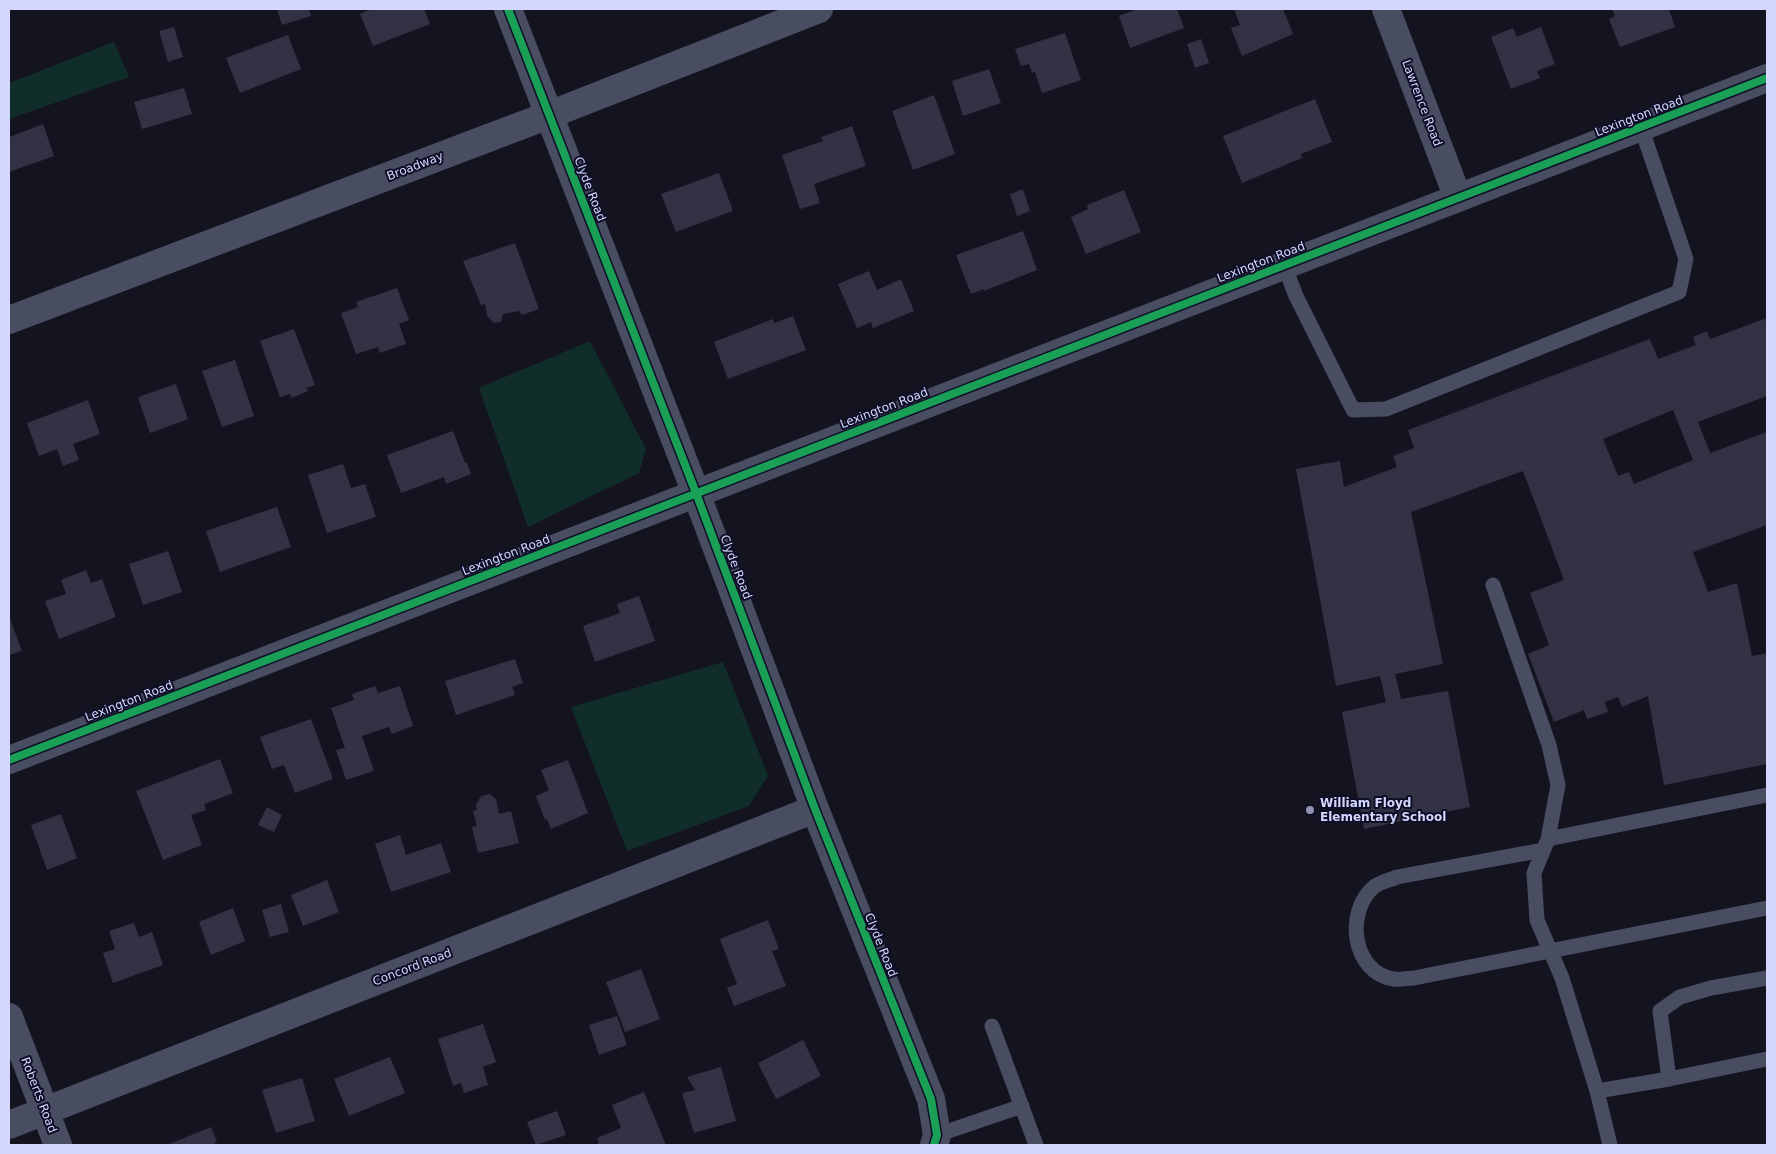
<svg xmlns="http://www.w3.org/2000/svg" width="1776" height="1154" font-family="'DejaVu Sans',sans-serif">
<rect width="100%" height="100%" fill="#141421"/>
<path fill="#112d29" d="M114,42l15,35 -120,42v-36z
M590,341l56,108 -7,24 -111,54 -49,-139z
M723,662l45,114 -19,30 -122,45 -56,-144z"/>
<path fill="#323244" fill-rule="evenodd" d="M277,9h32l2,7 -29,9z
M372,9h52l6,15 -57,22 -13,-32z
M1138,9h39l7,19 -54,20 -11,-32z
M1234,9h49l10,25 -51,22 -11,-28 9,-3z
M1612,9h57l6,18 -55,20 -11,-28 6,-3z
M174,27l9,30 -15,5 -9,-31z
M1541,27l14,37 -18,7 3,7 -29,11 -20,-52 22,-9 4,9z
M1065,33l16,47 -39,13 -7,-21 -3,1 -3,-9 -8,2 -6,-17z
M288,35l13,34 -61,24 -14,-35z
M1201,39l8,24 -14,5 -8,-24z
M989,69l12,34 -38,13 -11,-35z
M184,88l8,26 -50,15 -8,-27z
M934,95l21,59 -42,16 -21,-59z
M1315,99l17,43 -31,12 1,4 -60,25 -19,-47z
M43,124l11,32 -45,16v-35z
M852,126l14,40 -52,18 6,19 -20,6 -18,-54 41,-14 -2,-4z
M719,173l14,38 -57,21 -15,-38z
M1023,189l7,22 -13,5 -7,-22z
M1124,190l17,42 -55,22 -15,-37 17,-8 -1,-4z
M1023,231l14,39 -53,21v-2l-13,5 -15,-39z
M515,243l24,66 -17,6 -3,-4 -16,3 -2,8 -7,1 -7,-7 -2,-12 -4,1 -18,-44z
M869,271l8,19 24,-11 13,32 -41,17 -2,-6 -14,6 -19,-44z
M397,288l12,32 -10,4 7,20 -26,9 -2,-6 -22,7 -15,-41 17,-6 -2,-5z
M793,316l13,34 -78,29 -14,-37 59,-23 1,4z
M1767,318v78l-69,26 12,31 57,-21v93l-74,27 15,40 29,-9 15,73 15,-3v111l-103,21 -16,-89 -26,11 -4,-10 -13,5 3,10 -21,7 -3,-9 -30,12 -26,-68 21,-9 -19,-52 34,-13 -41,-109 -112,41 32,152 -48,10 6,25 47,-8 22,116 -106,22 -22,-117 44,-10 -6,-26 -44,10 -40,-217 44,-8 4,26 53,-20 -4,-11 21,-8 -6,-18 242,-91 8,20 38,-14 -3,-8 14,-6 3,8zM1673,410l20,50 -59,24 -5,-12 -11,4 -15,-37z
M294,329l21,56 -9,3 2,3 -17,7 -1,-4 -10,3 -20,-56z
M235,360l19,56 -32,11 -20,-56z
M176,384l12,35 -38,14 -12,-36z
M88,400l12,34 -27,10 6,16 -16,6 -6,-17 -18,7 -12,-33z
M453,431l12,32h2l4,11 -25,10 -2,-7 -43,16 -14,-38z
M343,464l8,24 14,-4 11,33 -49,16 -19,-58z
M277,507l14,40 -71,25 -14,-41z
M168,551l14,41 -39,13 -14,-41z
M86,570l5,13 11,-4 14,38 -57,22 -14,-38 21,-7 -5,-14z
M639,596l16,45 -60,21 -12,-36 37,-13 -3,-9z
M9,616l13,35 -13,4z
M515,659l8,24 -11,4 3,8 -59,20 -11,-34z
M375,686l3,7 22,-7 13,40 -21,8 -3,-7 -27,9 12,35 -28,9 -10,-30 9,-2 -14,-40 23,-8 -2,-6z
M311,719l22,60 -38,14 -11,-28 -12,4 -12,-32z
M220,759l13,34 -29,11 2,6 -15,5 11,30 -39,15 -27,-69z
M568,760l20,53 -37,16 -4,-10 -2,1 -9,-24 13,-6 -8,-20z
M490,794l6,5 3,15 12,-3 8,32 -41,10 -6,-26 5,-1 -4,-15 4,-1 -1,-5 5,-9z
M267,807l15,8 -8,17 -16,-7z
M61,814l16,44 -30,12 -16,-45z
M400,835l6,20 35,-12 10,29 -60,20 -16,-48z
M327,880l12,32 -36,14 -12,-31z
M281,904l8,28 -19,5 -8,-27z
M233,908l12,33 -34,14 -12,-33z
M768,920l11,29 -7,2 14,35 -52,20 -7,-18 10,-4 -17,-45z
M134,923l5,14 13,-5 11,33 -50,18 -10,-30 12,-4 -6,-18z
M641,969l19,50 -35,13 -19,-50z
M617,1016l10,29 -28,10 -10,-30z
M483,1024l13,38 -13,5 5,18 -24,8 -3,-10 -8,3 -15,-47z
M803,1040l18,36 -45,23 -18,-36z
M390,1057l15,36 -56,23 -15,-37z
M721,1067l15,54 -42,12 -12,-40 13,-3 -8,-13z
M302,1078l13,43 -39,12 -14,-43z
M644,1092l22,53h-67l-2,-7 24,-10 -9,-23z
M557,1111l9,24 -30,10 -9,-23z
M211,1127l6,15 -5,3h-45z"/>
<g fill="none" stroke-linecap="round" stroke-linejoin="round">
<path stroke="#494d62" stroke-width="15" d="M1284,265l12,31 57,114 33,-1 293,-117 7,-33 -45,-132
M1493,585l56,160 9,40 -10,54 -14,34 3,47 25,58 35,113
M1548,839l219,-44
M1543,850l-146,27c-7,3 -16,5 -22,9 -31,25 -23,87 19,93 6,1 14,-1 20,-1l353,-70
M992,1026l44,119
M1669,1079l-9,-68 20,-14 31,-9 56,-10
M937,1135l85,-29
M1610,1145l-13,-54 72,-12 98,-20"/>
<path stroke="#494d62" stroke-width="28" d="M508,9l188,484
M1458,198l309,-120
M9,320l540,-205 270,-106
M9,1125l806,-316"/>
<path stroke="#494d62" stroke-width="28" d="M696,493l119,316 116,290 6,36 -3,10
M9,760l1449,-562 -72,-189
M9,1017l49,128"/>
<defs>
<path id="cycleway" d="M508,9l188,484 119,316 116,290 6,36 -3,10
M9,760l1758,-682"/>
</defs>
<use href="#cycleway" stroke="#0e0f27" stroke-width="11"/>
<use href="#cycleway" stroke="#1a9f57" stroke-width="8"/>
</g>
<circle fill="#9193b1" stroke="#0e0f27" stroke-width="2" cx="1310" cy="810" r="5"/>
<g text-anchor="middle" dominant-baseline="central" stroke-width="4" stroke-linejoin="round" paint-order="stroke">
<g font-size="12" fill="#d4d8ff" stroke="#0e0f27">
<text transform="translate(1422 103) rotate(69)">Lawrence Road</text>
<text transform="translate(1639 116) rotate(-21)">Lexington Road</text>
<text transform="translate(415 166) rotate(-21)">Broadway</text>
<text transform="translate(590 189) rotate(69)">Clyde Road</text>
<text transform="translate(1261 262) rotate(-21)">Lexington Road</text>
<text transform="translate(884 408) rotate(-21)">Lexington Road</text>
<text transform="translate(506 555) rotate(-21)">Lexington Road</text>
<text transform="translate(736 567) rotate(69)">Clyde Road</text>
<text transform="translate(129 701) rotate(-21)">Lexington Road</text>
<text transform="translate(881 945) rotate(68)">Clyde Road</text>
<text transform="translate(412 967) rotate(-21)">Concord Road</text>
<text transform="translate(39 1095) rotate(69)">Roberts Road</text>
</g>
<g font-size="12" font-weight="bold" fill="#d4d8ff" stroke="#0e0f27" text-anchor="start">
<text x="1320" y="803">William Floyd<tspan x="1320" dy="14">Elementary School</tspan></text>
</g>
</g>
<rect width="1776" height="1154" fill="none" stroke="#d4d8ff" stroke-width="20"/>
</svg>
